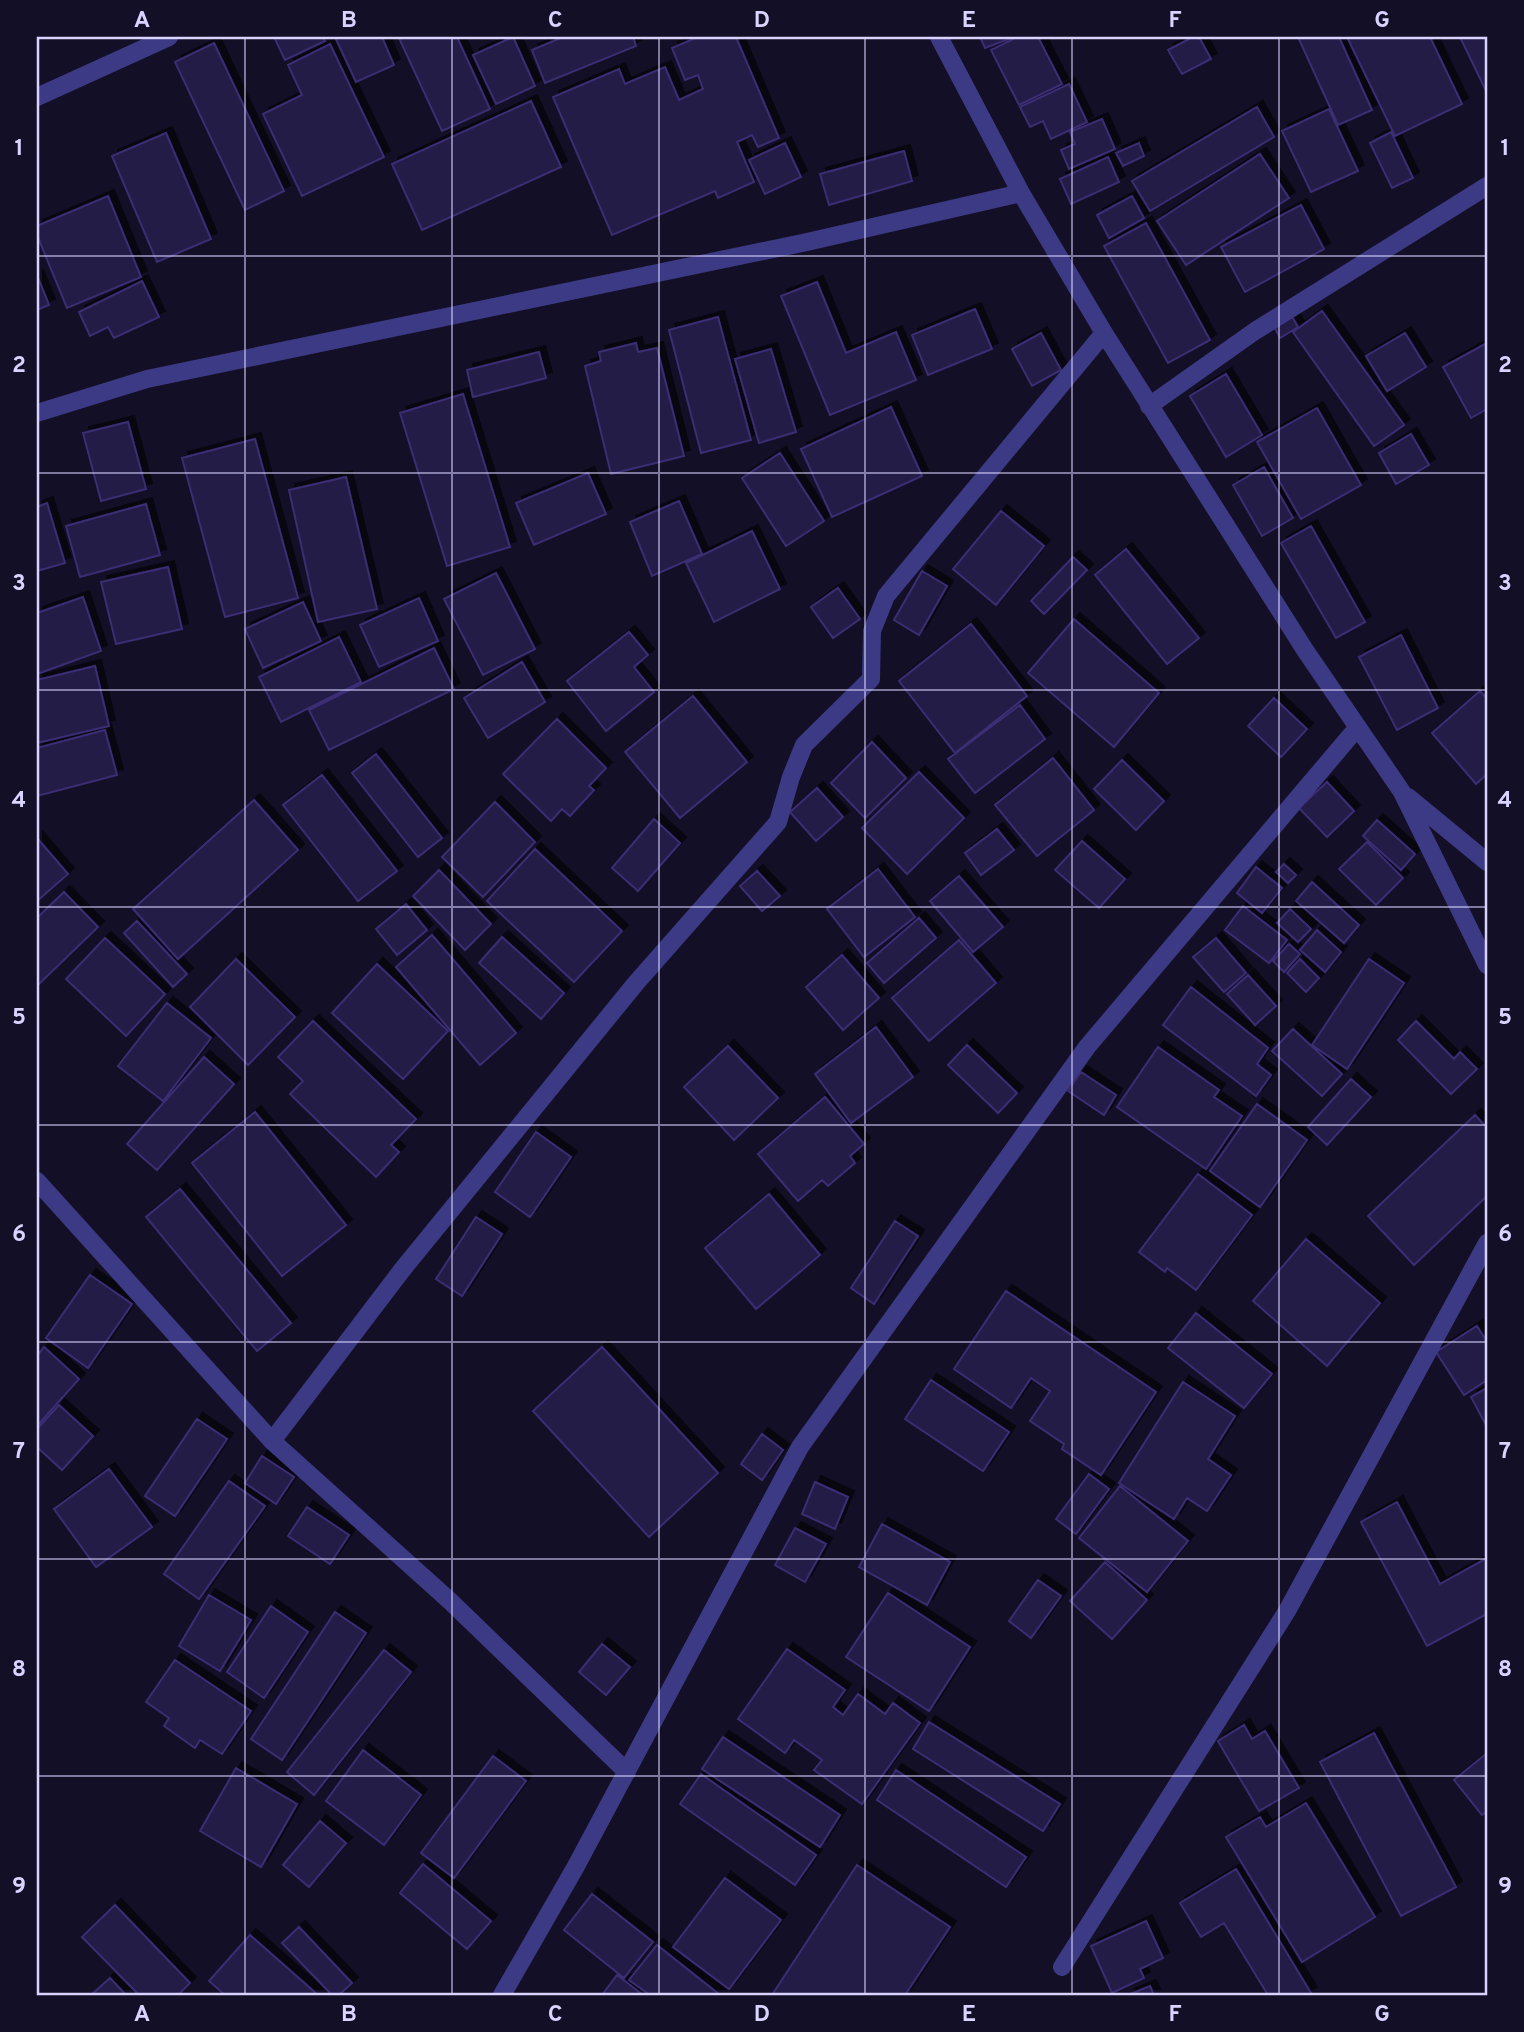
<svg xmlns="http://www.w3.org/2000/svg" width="1524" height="2032" font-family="Overpass,sans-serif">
<defs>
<filter id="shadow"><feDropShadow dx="6" dy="-6" stdDeviation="0" flood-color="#0009"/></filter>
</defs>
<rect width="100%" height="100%" fill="#130f26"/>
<path fill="#241b47" stroke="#3b2d73" stroke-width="2" filter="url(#shadow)" d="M274,37h49l2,4 -40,19z
M335,37h47l12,28 -38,17z
M402,37h55l33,72 -48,22 -43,-93z
M513,37l22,49 -39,18 -23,-49z
M563,37h70l3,9 -91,37 -13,-33z
M698,37h38l43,101 -21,9 -6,-12 -15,7 17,40 -36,16 -3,-7 -103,44 -59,-138 66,-28 6,15 40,-17 14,33 24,-11 -5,-14 -13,5 -13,-32z
M980,37h34l-29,11z
M1018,37h20l24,47 -43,21 -28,-55z
M1193,37h6l12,22 -29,15 -14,-24z
M1298,37h41l33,73 -34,15z
M1347,37h83l32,67 -67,32z
M1460,37h27v56z
M214,43l70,148 -39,19 -70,-148z
M330,44l54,113 -82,39 -39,-82 39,-19 -14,-30z
M1069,84l18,38 -36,17 -8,-18 -13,6 -10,-20z
M531,101l30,66 -139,63 -30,-66z
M1257,107l17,30 -124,74 -18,-30z
M1329,109l29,62 -47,21 -29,-61z
M1102,119l13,30 -46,20 -8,-19 14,-6 -5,-12z
M1391,132l22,46 -21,10 -22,-45z
M166,133l45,106 -54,23 -45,-106z
M785,143l16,34 -36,17 -16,-34z
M1139,143l5,13 -21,10 -7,-13z
M904,151l8,30 -83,24 -9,-31z
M1260,154l29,44 -103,67 -29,-44z
M1108,157l11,25 -48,22 -11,-25z
M108,196l33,81 -74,31 -30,-73v-9z
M1132,196l12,22 -35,20 -12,-23z
M1301,205l23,44 -79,43 -24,-45z
M1146,223l64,117 -42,23 -64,-117z
M37,275l12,30 -12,5z
M142,281l17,36 -45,21 -6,-11 -18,9 -11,-24z
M817,282l29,71 50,-21 20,48 -86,35 -49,-119z
M975,309l17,40 -64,26 -16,-40z
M1322,311l82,114 -30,21 -81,-114z
M1290,313l8,14 -18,11 -7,-14z
M718,317l33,123 -50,13 -32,-123z
M1041,333l20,37 -29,16 -20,-37z
M1405,333l21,34 -39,24 -21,-35z
M636,343l2,9 19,-4 27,108 -73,18 -26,-108 16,-5 -2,-9z
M1487,343v66l-16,9 -28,-51z
M771,349l25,83 -37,11 -24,-84z
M539,352l7,26 -73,19 -6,-27z
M1226,374l36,61 -36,22 -36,-61z
M463,394l47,153 -63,19 -47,-153z
M891,407l31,69 -90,41 -31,-68z
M1317,408l44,77 -60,34 -44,-77z
M128,422l18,67 -45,12 -18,-68z
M1411,434l18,31 -33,19 -17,-31z
M255,439l43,159 -73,19 -43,-159z
M780,453l44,68 -38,25 -44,-68z
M1264,467l29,51 -31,18 -29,-51z
M588,473l18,41 -72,31 -18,-42z
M346,477l31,132 -59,13 -29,-132z
M679,501l23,53 -50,22 -22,-54z
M47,503l18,60 -28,8v-64z
M146,504l14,51 -80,22 -14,-51z
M1001,511l43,35 -48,59 -43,-36z
M1311,526l54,96 -29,16 -55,-95z
M752,531l28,58 -66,33 -28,-59z
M1126,549l73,89 -32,26 -72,-89z
M1073,557l14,13 -43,44 -13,-13z
M168,567l14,62 -66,15 -15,-62z
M922,571l25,15 -28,49 -25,-15z
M496,573l39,76 -52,26 -39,-76z
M838,588l22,31 -27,19 -22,-31z
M83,597l18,54 -64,23v-61z
M419,598l19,43 -59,26 -19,-42z
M303,602l18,39 -58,27 -18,-39z
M1074,619l85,74 -45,54 -86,-74z
M971,624l56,72 -72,57 -56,-72z
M629,632l19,23 -14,12 20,25 -48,39 -39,-50z
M1401,635l37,73 -41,22 -38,-73z
M339,637l22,45 -80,40 -22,-45z
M434,648l20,41 -125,61 -20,-40z
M522,662l23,40 -57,36 -24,-40z
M95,666l14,60 -72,17v-63z
M1480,691l7,8v75l-11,10 -44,-51z
M693,696l54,66 -67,56 -55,-66z
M1274,698l33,31 -26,28 -33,-31z
M1020,705l25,34 -70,54 -27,-34z
M557,719l49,49 -17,18 5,4 -24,26 -8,-7 -11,12 -48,-47z
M105,730l12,45 -80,21v-48z
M872,742l34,36 -41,40 -34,-35z
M376,754l66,84 -24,19 -66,-84z
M1053,758l41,52 -57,46 -42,-51z
M1122,760l42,41 -28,29 -42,-41z
M919,772l45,46 -57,56 -45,-46z
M322,775l75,96 -39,30 -75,-96z
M1327,782l27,29 -27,26 -28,-29z
M817,788l26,29 -27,24 -26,-29z
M254,800l44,50 -120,109 -45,-50z
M495,802l40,40 -52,55 -41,-40z
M654,819l26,24 -42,48 -26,-23z
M1377,820l38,34 -14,16 -38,-34z
M997,829l17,21 -33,25 -16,-22z
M37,838l31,36 -31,27z
M1082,841l43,38 -26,29 -44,-38z
M1367,842l36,36 -27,27 -37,-36z
M535,849l87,82 -48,51 -87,-81z
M1284,864l12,11 -8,8 -12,-11z
M1256,867l26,21 -20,25 -25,-20z
M878,869l37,48 -51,40 -37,-48z
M439,870l52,54 -26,26 -52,-54z
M757,871l23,25 -18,15 -22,-25z
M959,876l44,51 -30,25 -43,-51z
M1312,882l47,43 -15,18 -48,-42z
M64,892l34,35 -61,59v-68z
M406,904l21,26 -30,25 -21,-26z
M1243,906l44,34 -18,23 -44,-33z
M1290,909l21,20 -13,13 -21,-19z
M919,918l17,20 -52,45 -17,-20z
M137,921l50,53 -14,13 -49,-54z
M1317,930l24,22 -16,20 -25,-22z
M432,935l84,98 -36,32 -84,-98z
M502,937l62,56 -23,26 -62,-56z
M105,938l60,56 -39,42 -60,-57z
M1216,938l30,35 -22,19 -31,-35z
M959,940l37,43 -67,58 -37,-43z
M1289,944l11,10 -16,18 -11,-11z
M842,955l37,43 -36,32 -37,-43z
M236,959l59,58 -47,48 -58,-58z
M1300,959l19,19 -13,14 -19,-19z
M1369,959l35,24 -57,86 -35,-24z
M377,964l71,67 -45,48 -71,-66z
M1248,975l28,31 -21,19 -28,-31z
M1191,987l77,61 -11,16 14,11 -15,21 -93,-71z
M167,1003l44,35 -48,63 -45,-35z
M313,1021l103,98 -25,26 8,7 -23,25 -86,-83 13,-13 -25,-24z
M1416,1021l38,38 6,-7 17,17 -26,25 -53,-54z
M876,1027l37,50 -62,46 -36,-49z
M1293,1029l49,45 -20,22 -50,-45z
M967,1045l50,48 -19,20 -50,-48z
M728,1046l50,52 -44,42 -50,-53z
M1158,1047l61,43 -5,7 28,19 -36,53 -89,-62z
M204,1057l30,27 -77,86 -30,-26z
M1081,1072l35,23 -12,20 -36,-24z
M1351,1079l20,18 -44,48 -19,-18z
M825,1097l39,47 -14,12 5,7 -27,23 -6,-6 -24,21 -40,-47z
M1257,1104l50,36 -47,67 -50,-36z
M255,1112l91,113 -64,51 -90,-113z
M1475,1115l12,13v68l-73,69 -46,-49z
M536,1132l35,25 -41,60 -35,-25z
M1198,1174l54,41 -56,75 -29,-22 -2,4 -26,-20z
M180,1189l111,134 -34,28 -111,-134z
M769,1194l51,61 -64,54 -51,-61z
M476,1217l26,17 -40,62 -26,-17z
M895,1221l23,15 -44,68 -23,-16z
M1306,1239l74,64 -53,63 -74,-65z
M90,1275l42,29 -44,64 -42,-30z
M1006,1291l150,101 -55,83 -39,-26 2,-5 -34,-23 20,-30 -19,-13 -20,30 -57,-39z
M1196,1313l76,61 -28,34 -76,-60z
M1477,1326l10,16v38l-23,15 -28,-43z
M44,1347l35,32 -42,47v-70z
M602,1347l116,126 -69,64 -116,-126z
M931,1380l78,52 -26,39 -78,-52z
M1183,1382l52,34 -27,43 23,16 -24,36 -20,-13 -13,21 -55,-36z
M1487,1388v39l-16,-30z
M59,1405l34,31 -31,34 -25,-23v-18z
M197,1419l30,20 -52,77 -30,-20z
M762,1434l21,16 -21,30 -21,-16z
M262,1456l32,21 -18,27 -31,-21z
M109,1469l43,58 -56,40 -42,-58z
M1089,1474l20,15 -33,45 -20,-15z
M229,1481l36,25 -66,93 -35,-25z
M815,1482l33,15 -13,32 -33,-15z
M1120,1486l68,55 -41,51 -68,-54z
M1397,1502l43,82 47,-26v56l-60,32 -66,-124z
M307,1507l42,28 -19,29 -42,-28z
M882,1524l68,38 -23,43 -68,-38z
M795,1528l31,16 -21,38 -30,-17z
M1105,1562l42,38 -35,39 -42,-38z
M1038,1580l23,16 -30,42 -22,-17z
M888,1593l82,54 -41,64 -83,-54z
M209,1595l42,25 -31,51 -41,-25z
M271,1606l37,26 -44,66 -37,-26z
M335,1612l31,21 -84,127 -31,-21z
M602,1644l28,23 -24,28 -27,-23z
M787,1649l58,41 -12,17 10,8 15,-21 27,20 8,-11 27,20 -58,81 -48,-34 8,-10 -28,-20 -9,13 -47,-34z
M384,1650l27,22 -97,123 -27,-23z
M175,1660l76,51 -29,43 -22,-14 -5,8 -31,-22 5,-8 -23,-16z
M929,1722l131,82 -17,27 -130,-82z
M1244,1725l8,14 13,-8 34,57 -40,23 -41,-70z
M1374,1733l82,154 -55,29 -81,-154z
M723,1737l117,78 -20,32 -118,-78z
M363,1750l58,45 -37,50 -58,-44z
M1487,1753v58l-5,4 -28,-35z
M493,1756l33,25 -72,97 -33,-25z
M236,1768l61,36 -36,63 -61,-36z
M896,1770l130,87 -20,30 -129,-87z
M701,1774l115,81 -21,30 -115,-81z
M1306,1803l69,114 -73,45 -76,-125 34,-20 6,10z
M320,1821l26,22 -37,44 -26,-22z
M423,1864l68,57 -24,28 -67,-56z
M857,1865l93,62 -45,68h-133z
M1236,1869l75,124 -4,2h-39l-44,-72 -23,14 -21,-34z
M725,1878l56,42 -52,69 -56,-42z
M592,1894l61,48 -29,36 -60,-48z
M115,1905l75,78 -12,12h-39l-57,-58z
M1146,1921l17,37 -23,11 4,9 -32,15 -21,-47z
M299,1927l53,56 -13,12h-7l-50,-52z
M250,1935l68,60h-93l-16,-14z
M657,1945l63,50h-70l-21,-15z
M617,1975l26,20h-41z
M110,1978l16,17h-35z
M1150,1986l4,9h-26z"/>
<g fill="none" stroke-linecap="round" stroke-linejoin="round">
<path stroke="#3d3a85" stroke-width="18" d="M939,37l82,156 83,140 201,317 97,142 85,173
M37,97l132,-60
M1149,406l106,-75 232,-145
M37,413l110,-34 660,-137 214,-49
M1408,797l79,65
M37,1181l235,260 178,160 177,171
M272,1441l130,-171 234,-287 142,-161 13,-45 13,-32 67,-66 1,-48 14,-35 218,-263
M1062,1967l225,-356 200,-368
M502,1995l73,-127 225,-421 287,-400 270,-319"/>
</g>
<path fill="none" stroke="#d9d4ff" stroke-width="2" stroke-opacity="0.55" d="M245,37v1958M452,37v1958M659,37v1958M865,37v1958M1072,37v1958M1279,37v1958M37,256h1450M37,473h1450M37,690h1450M37,907h1450M37,1125h1450M37,1342h1450M37,1559h1450M37,1776h1450"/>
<rect width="1524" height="2032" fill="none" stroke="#130f26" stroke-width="77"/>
<rect x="38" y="38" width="1448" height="1956" fill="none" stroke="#d9d4ff" stroke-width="2.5"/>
<g font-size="23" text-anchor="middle" font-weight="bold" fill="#d9d4ff">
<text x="142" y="27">A</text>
<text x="349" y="27">B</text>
<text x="555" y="27">C</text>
<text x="762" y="27">D</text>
<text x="969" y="27">E</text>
<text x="1175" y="27">F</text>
<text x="1382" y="27">G</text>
<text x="19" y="155">1</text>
<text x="1505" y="155">1</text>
<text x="19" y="372">2</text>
<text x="1505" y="372">2</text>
<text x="19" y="590">3</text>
<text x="1505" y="590">3</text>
<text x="19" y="807">4</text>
<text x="1505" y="807">4</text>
<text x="19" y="1024">5</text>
<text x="1505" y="1024">5</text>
<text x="19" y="1241">6</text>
<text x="1505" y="1241">6</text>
<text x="19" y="1458">7</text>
<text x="1505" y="1458">7</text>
<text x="19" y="1676">8</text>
<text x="1505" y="1676">8</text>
<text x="19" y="1893">9</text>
<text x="1505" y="1893">9</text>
<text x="142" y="2021">A</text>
<text x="349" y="2021">B</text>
<text x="555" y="2021">C</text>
<text x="762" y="2021">D</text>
<text x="969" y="2021">E</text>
<text x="1175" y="2021">F</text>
<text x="1382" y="2021">G</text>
</g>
</svg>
